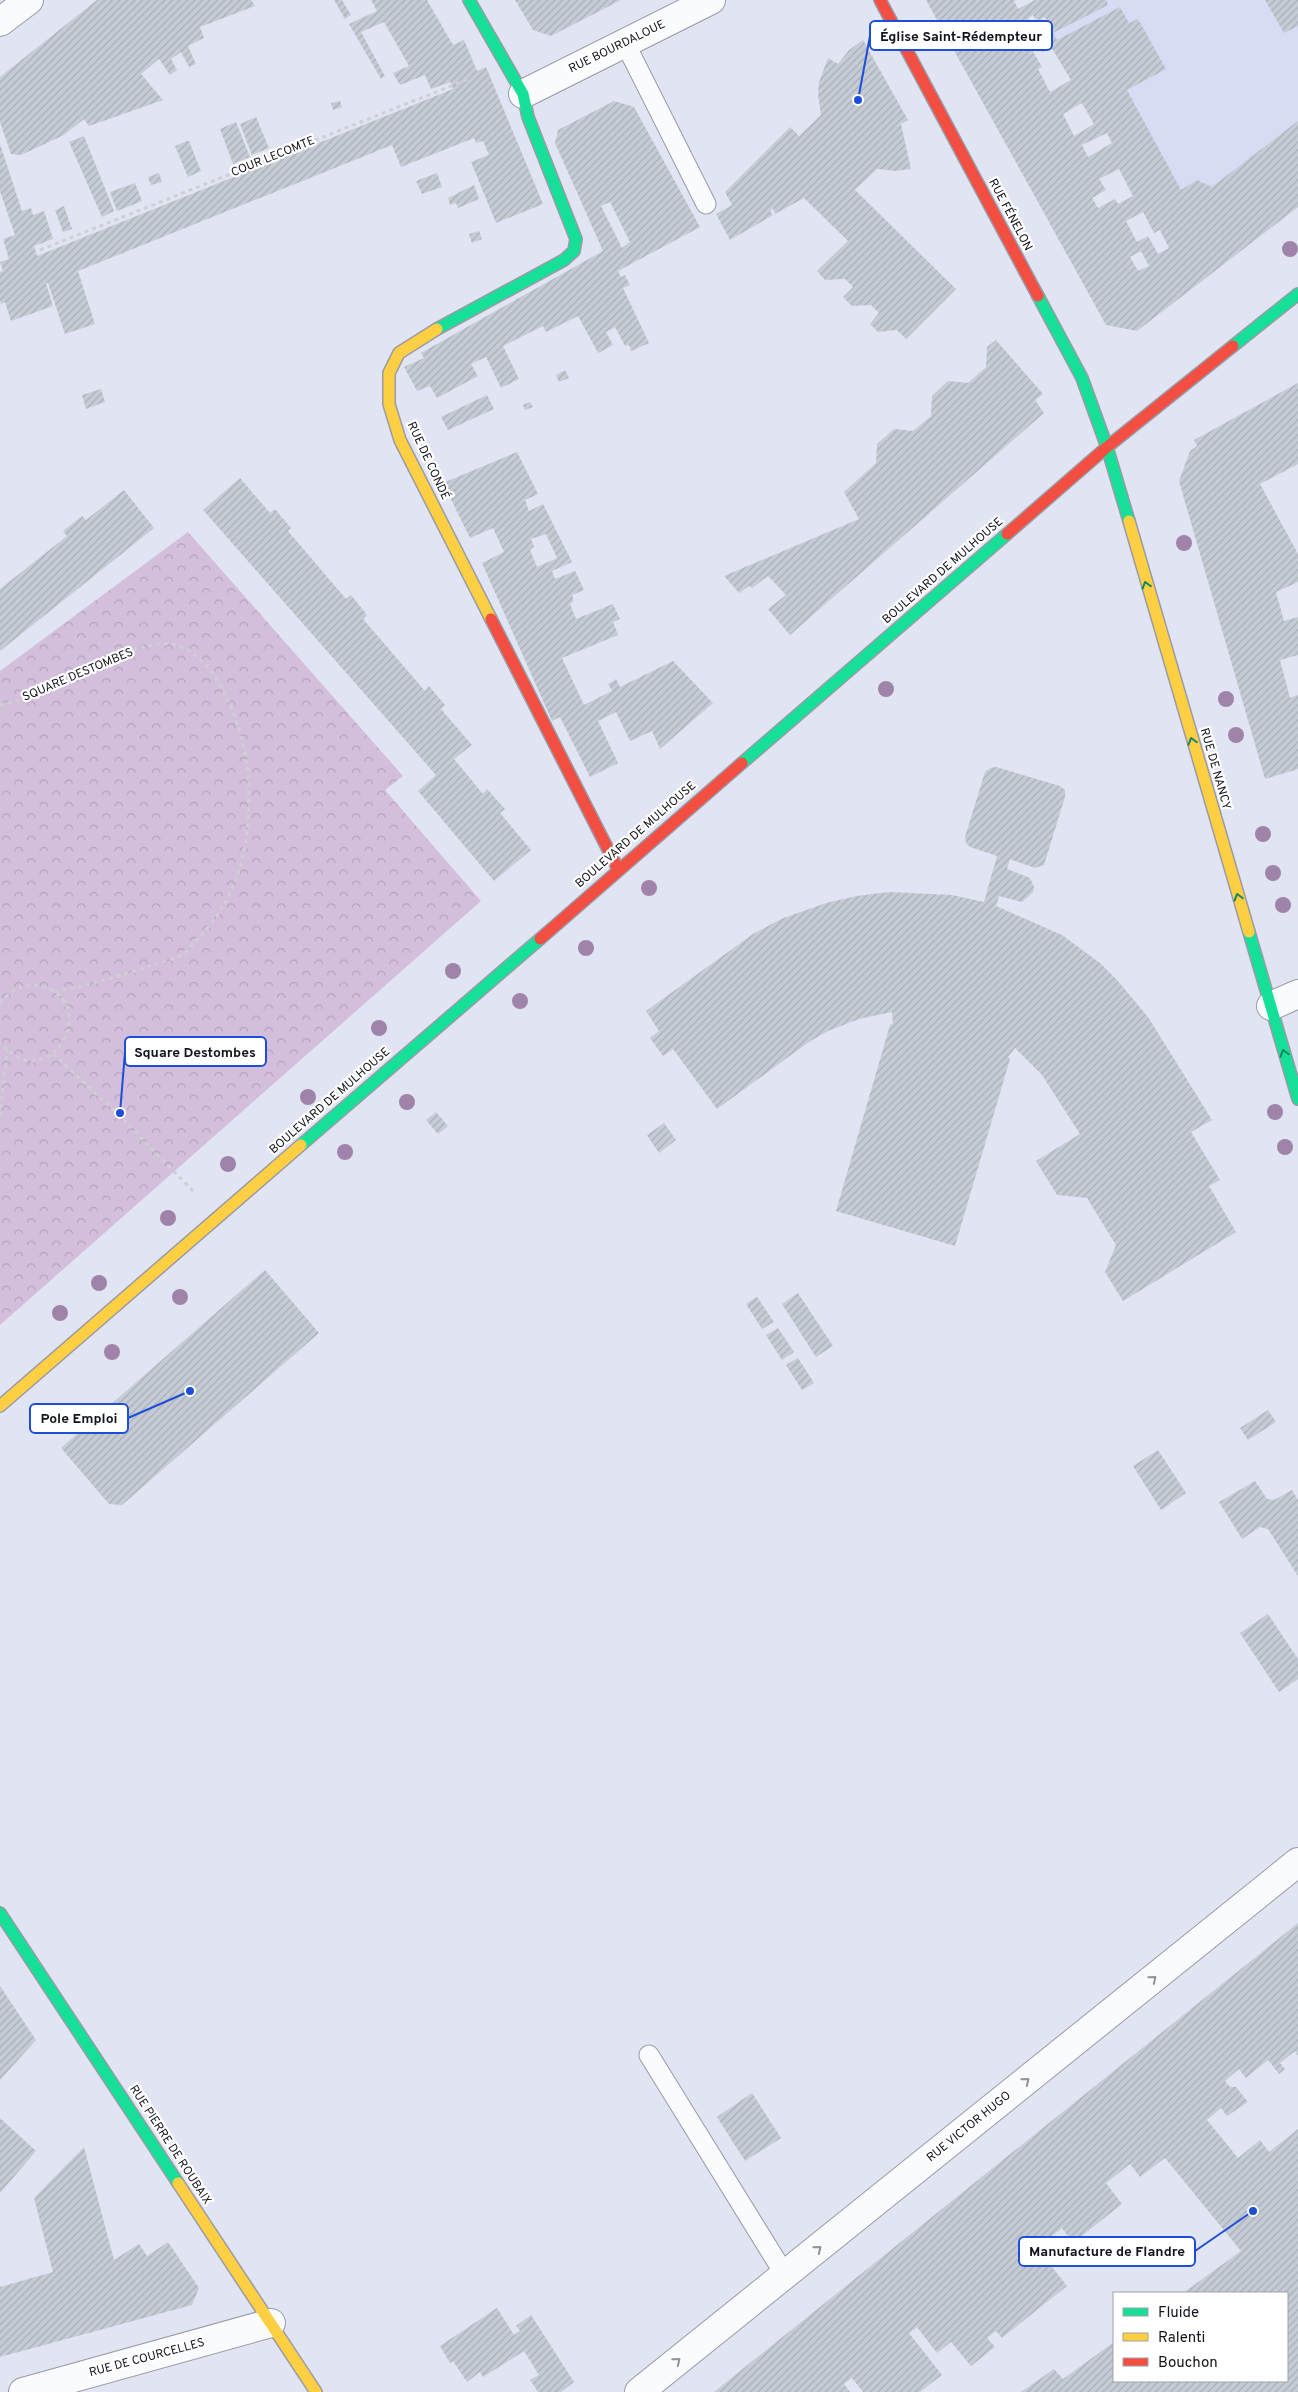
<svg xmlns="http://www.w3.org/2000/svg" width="1298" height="2392" font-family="Overpass,sans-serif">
<defs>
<pattern id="park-crowns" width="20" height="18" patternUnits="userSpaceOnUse" patternTransform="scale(1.25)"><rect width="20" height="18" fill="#d3bfdb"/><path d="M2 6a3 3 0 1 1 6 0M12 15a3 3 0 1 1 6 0" fill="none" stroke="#b4a3bc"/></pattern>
<pattern id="building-hatch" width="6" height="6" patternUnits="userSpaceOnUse" patternTransform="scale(1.25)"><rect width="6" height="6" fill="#c6ccd5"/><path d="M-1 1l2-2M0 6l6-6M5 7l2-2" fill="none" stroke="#a9aeb6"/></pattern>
</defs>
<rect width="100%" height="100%" fill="#e1e4f2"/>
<path fill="#d7dcf4" d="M1035,0h263v207l-106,82z"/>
<path fill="url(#park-crowns)" d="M188,532l215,244 -18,14 96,111 -481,424v-654z"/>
<path fill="url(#building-hatch)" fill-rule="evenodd" d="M97,0h154l4,6 -55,21 4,11 -16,8 8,18 -7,3 -8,-15 -10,7 6,11 -7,5 -11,-16 -18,15 22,26 -74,26 -5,-7 -20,16 -43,20 -10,-1 -11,-32v-45z
M334,0h8l9,15 -6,4z
M371,0h56l26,45 11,-5 13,31 9,-4 57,137 -47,19 -25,-61 18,-7 -6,-14 -7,2 -2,-5 -73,29 -9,-22 -314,126 17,53 -30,10 -17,-51h-2l7,23 -42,15 -6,-19 -4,2 -1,-3v-29l3,-1 -3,-9 9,-3 -6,-20 12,-4 -15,-44v-47l22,67 9,-3 2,7 11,-4 9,28 -19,7 3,10 416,-167 -2,-7 -20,7 -6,-14 -25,10 -7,-12 16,-7 -25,-44 -23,10 24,44 -4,3 -32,-55 28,-13z
M515,0h106l-70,36 -18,-6z
M926,0h90l-2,1 4,8 17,-9h71l2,5 -55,28 4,7 63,-33 9,16 9,-4 28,50 -39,21 54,100 16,-10 15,7 86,-66v86l-161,124 -31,-6zM1033,15l2,4 5,1 5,-3 7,15 -13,7 -11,-21zM1035,41l7,11 9,-5 20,33 -21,12 -12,-23 4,-2 -13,-22zM1082,103l12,21 -20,12 -11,-22zM1107,133l5,10 -24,14 -6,-12zM1119,169l14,27 -15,8 -3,-5 -17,9 -6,-10 14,-8 -7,-11zM1143,212l11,21 6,-3 9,18 -11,6 -10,-18 -11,6 -11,-21zM1141,251l8,15 -11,5 -8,-14z
M1265,0h33v26l-14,7z
M863,40l45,80 -7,4 10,45 -16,2 -18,-2 -22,21 101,99 -50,50 -9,-9 -19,2 -8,-8 9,-11 -8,-8 -19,1 -9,-9 10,-10 -8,-8 -20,1 -8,-9 31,-30 -44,-43 -29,16 -2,-6 -3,3 3,4 -43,25 -14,-26 16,-9 -7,-13 65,-65 9,9 22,-21 -3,-21 1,-12 9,-24 10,6 11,-14z
M340,101l2,6 -9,3 -2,-7z
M614,101l20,6 66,120 -82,44 3,6 4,-2 5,10 -7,3 26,55 -18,8 -2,-6 -4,1 -10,-19 -9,5 7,13 -15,8 -20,-37 -32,16 -3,-6 -40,20 16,33 -18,9 -15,-31 -15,7 7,12 -41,22 -7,-12 -13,5 -13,-24 20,-9 -3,-5 182,-102 -48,-108 3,-13zM610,202l20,40 -8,6 -21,-42z
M256,117l13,31 -17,7 -12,-31z
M236,122l14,35 -17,7 -13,-35z
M84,136l30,75 -12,6 -33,-75z
M187,141h2l12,30 -13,6 -13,-31z
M159,173l3,9 -11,3 -3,-8z
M437,173l5,14 -20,7 -6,-13z
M135,183l7,18 -25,10 -7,-19z
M474,185l5,14 -21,9 -2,-5 -6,2 -2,-7z
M64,206l8,23 -9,3 -8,-22z
M479,231l3,8 -10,4 -3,-9z
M996,340l47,54 -8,6 9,13 -254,222 -22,-26 18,-14 -18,-19 -16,12 -3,-2 -10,7 -15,-17 135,-57 -15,-27 32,-29 1,-19 17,-15 19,2 18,-15 1,-20 16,-15 20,2 18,-16 1,-20z
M565,370l4,8 -10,4 -3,-7z
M1298,383v81l-38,20 38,70v28l-22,10 8,29 14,-4v38l-18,5 10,38 8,-3v74l-33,10 -86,-298 11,-30 7,-5 -3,-6z
M101,389l4,13 -19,7 -4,-14z
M487,395l7,14 -46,21 -7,-13z
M530,402l3,5 -8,3 -2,-5z
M517,452l21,42 -13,6 4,11 14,-7 29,58 -20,9 3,8 20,-8 9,19 -12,5 2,6 -4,3 6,15 37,-15 7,15 -7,3 5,13 -56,23 22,47 28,-14 -4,-7 8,-5 4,8 53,-26 40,42 -53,46 -8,-18 -22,10 -14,-29 -18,9 20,42 -28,14 -30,-60 -8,4 -70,-158 22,-11 -11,-24 -23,10 -27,-55zM546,534l11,24 -20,9 -7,-17 4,-3 -3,-8z
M240,478l30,35 5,-4 16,19 -3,3 58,68 5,-4 16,20 -4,4 62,72 4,-5 16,19 -4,4 31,36 -18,14 29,35 4,-5 18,20 -5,4 31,37 -37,31 -76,-90 18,-16 -233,-265z
M124,490l30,38 -154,123v-62l67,-53 -4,-5 19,-15 4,4z
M996,767l64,19 5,4v7l-21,68 -9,3 -25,-9 -3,10 23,9 4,9 -1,5 -11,10 -23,-6 -3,10 66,29 38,28 17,17 31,37 64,103 -21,12 29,48 -11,6 27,46 -113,69 -18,-29 11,-27 -29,-47 -30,-3 -21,-34 44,-27 -38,-59 -27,-27 -7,9 2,2 -55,187 -119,-35 54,-186 3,-1 -1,-12 -33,7 -31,12 -19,11 -92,67 -44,-60 -10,7 -13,-18 9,-7 -13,-20 107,-77 28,-15 45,-16 31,-7 32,-4 63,3 32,7 13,-46 -27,-9 -4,-4 -1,-6 20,-65 5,-4z
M436,1112l12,14 -10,8 -12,-14z
M664,1123l12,17 -17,13 -12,-18z
M265,1270l54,63 -197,172 -13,-1 -48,-56z
M798,1293l35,53 -17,11 -34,-53z
M757,1297l17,25 -12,7 -16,-25z
M778,1328l16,24 -12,8 -16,-25z
M798,1358l16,25 -12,7 -16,-25z
M1268,1410l8,12 -28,18 -8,-12z
M1158,1450l28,43 -25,17 -28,-44z
M1255,1481l12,18 7,1 18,-10 6,10v76l-30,-47 -8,-2 -18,12 -23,-37z
M1268,1614l30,45v20l-19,13 -39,-59z
M1298,1923v133l-3,-5 -15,12 5,6 -6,5 -11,-14 -22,18 -7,-9 -14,12 5,6h6l12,15 -21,14 -6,-8 -14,12 31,38 22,-18 9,12 29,-23v263h-277l33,-23 9,10 51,-37v39h173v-88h-104l58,-42 -76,-93 -25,19 -10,-13 -24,19 16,21 -49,39 -11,-15 -25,20 30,38 -65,52 -6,-7 -9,7 8,9 -24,19 -20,-24 -14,11 -20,-26 -8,6 33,42 -22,17h-57l-11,-14 -8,6 6,8h-136z
M0,1986l36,54 -36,40z
M752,2093l29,45 -36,23 -28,-44z
M0,2118l36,33 -36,42z
M84,2147l30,113 25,-16 8,12 21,-14 31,46 -7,17 -192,52v-70l53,-15 -19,-74z
M497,2308l17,27 6,-4 -4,-5 15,-11 43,67 -13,10h-23l-8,-12 9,-5 -15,-24 -41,26 -3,-5 -13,10 -14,-21 -3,2 -10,-17z"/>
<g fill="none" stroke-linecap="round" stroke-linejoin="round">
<defs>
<path id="lane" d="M625,43l81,161
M649,2055l136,220"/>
<path id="street" d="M0,22l29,-22
M523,94l188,-94
M1271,1006l27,-12
M23,2392l248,-69
M639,2392l659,-530"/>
<path id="fast" d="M1038,296l44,82 25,69 22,74
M437,329l127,-69 10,-9 2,-12 -48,-122 -5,-23 -54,-94
M1233,346l65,-52
M742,763l265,-229
M1249,932l49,167
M301,1145l239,-206
M0,1913l178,270"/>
<path id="slow" d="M437,329l-38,24 -10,20v31l11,36 91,179
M1129,521l120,411
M0,1406l301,-261
M178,2183l138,209"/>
<path id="jam" d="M880,0l158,296
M1007,534l100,-87 126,-101
M491,619l127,250
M540,939l202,-176"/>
</defs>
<use href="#lane" stroke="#999ba6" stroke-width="21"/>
<use href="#street" stroke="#999ba6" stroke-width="30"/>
<use href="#fast" stroke="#999ba6" stroke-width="14"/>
<use href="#slow" stroke="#999ba6" stroke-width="14"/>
<use href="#jam" stroke="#999ba6" stroke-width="14"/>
<path stroke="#cfd0d3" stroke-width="3" stroke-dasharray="4 4" stroke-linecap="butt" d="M40,250l431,-172
M0,705c20,-4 39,-11 57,-20 27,-12 84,-46 113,-41 45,6 71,79 77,120 3,21 2,66 -3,87 -7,35 -24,66 -49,91 -5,4 -9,11 -14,13 -8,5 -20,7 -29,10 -32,12 -65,20 -98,27
M0,1003c11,-13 23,-20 40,-17 65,14 8,116 -40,56
M53,1054l69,64 71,73
M0,1116l7,-66"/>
<use href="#lane" stroke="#fafbfd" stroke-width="19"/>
<use href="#street" stroke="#fafbfd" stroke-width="28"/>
<use href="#fast" stroke="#16e098" stroke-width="11"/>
<use href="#slow" stroke="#ffcf43" stroke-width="11"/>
<use href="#jam" stroke="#f24e42" stroke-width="11"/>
</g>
<g fill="#a083a8">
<circle cx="1290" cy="249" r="8"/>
<circle cx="1184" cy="543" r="8"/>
<circle cx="886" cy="689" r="8"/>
<circle cx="1226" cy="699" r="8"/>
<circle cx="1236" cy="735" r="8"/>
<circle cx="1263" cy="834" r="8"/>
<circle cx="1273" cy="873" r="8"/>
<circle cx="649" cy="888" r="8"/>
<circle cx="1283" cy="905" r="8"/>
<circle cx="586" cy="948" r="8"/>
<circle cx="453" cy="971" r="8"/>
<circle cx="520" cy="1001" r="8"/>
<circle cx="379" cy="1028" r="8"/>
<circle cx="308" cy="1097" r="8"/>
<circle cx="407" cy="1102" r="8"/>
<circle cx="1275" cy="1112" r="8"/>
<circle cx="1285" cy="1147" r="8"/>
<circle cx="345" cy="1152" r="8"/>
<circle cx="228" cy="1164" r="8"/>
<circle cx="168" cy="1218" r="8"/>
<circle cx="99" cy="1283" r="8"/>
<circle cx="180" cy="1297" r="8"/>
<circle cx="60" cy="1313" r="8"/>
<circle cx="112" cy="1352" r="8"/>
</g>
<defs><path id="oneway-chevron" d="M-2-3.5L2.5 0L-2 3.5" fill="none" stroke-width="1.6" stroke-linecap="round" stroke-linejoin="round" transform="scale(1.25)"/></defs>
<g stroke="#148461">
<use href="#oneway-chevron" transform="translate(1146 585) rotate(-106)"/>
<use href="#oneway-chevron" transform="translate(1192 741) rotate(-106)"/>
<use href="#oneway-chevron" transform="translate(1238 897) rotate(-106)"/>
<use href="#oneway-chevron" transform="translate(1284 1053) rotate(-106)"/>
</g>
<g stroke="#929398">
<use href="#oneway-chevron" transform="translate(1153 1979) rotate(-39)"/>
<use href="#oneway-chevron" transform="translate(1026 2081) rotate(-39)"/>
<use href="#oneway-chevron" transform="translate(818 2249) rotate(-39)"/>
<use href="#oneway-chevron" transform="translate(677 2361) rotate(-39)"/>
</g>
<g text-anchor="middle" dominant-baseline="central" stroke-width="4.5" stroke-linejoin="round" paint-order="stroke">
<g font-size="12" fill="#12141d" stroke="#fff">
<text transform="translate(617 47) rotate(-26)">RUE BOURDALOUE</text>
<text transform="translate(273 157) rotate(-22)">COUR LECOMTE</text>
<text transform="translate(1010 215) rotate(62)">RUE FÉNELON</text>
<text transform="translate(428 461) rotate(65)">RUE DE CONDÉ</text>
<text transform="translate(943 571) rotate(-41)">BOULEVARD DE MULHOUSE</text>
<text transform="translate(78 675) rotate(-23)">SQUARE DESTOMBES</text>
<text transform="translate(1215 769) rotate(74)">RUE DE NANCY</text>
<text transform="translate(636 835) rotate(-41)">BOULEVARD DE MULHOUSE</text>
<text transform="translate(330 1101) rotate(-41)">BOULEVARD DE MULHOUSE</text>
<text transform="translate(969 2127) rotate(-39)">RUE VICTOR HUGO</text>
<text transform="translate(170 2145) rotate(57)">RUE PIERRE DE ROUBAIX</text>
<text transform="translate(147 2358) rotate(-15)">RUE DE COURCELLES</text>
</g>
</g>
<path fill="none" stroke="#1d4ed8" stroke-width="2" d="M858 100L870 36M120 1113L125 1052M190 1391L128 1418M1253 2211L1195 2251"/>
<g fill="#1d4ed8" stroke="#fff" stroke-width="2">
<circle cx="858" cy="100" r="5"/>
<circle cx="120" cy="1113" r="5"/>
<circle cx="190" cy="1391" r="5"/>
<circle cx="1253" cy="2211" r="5"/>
</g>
<g fill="#fff" stroke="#1d4ed8" stroke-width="2">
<rect x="870" y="21" width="182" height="29" rx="5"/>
<rect x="125" y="1037" width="141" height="29" rx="5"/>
<rect x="30" y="1404" width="98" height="29" rx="5"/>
<rect x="1019" y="2237" width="176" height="29" rx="5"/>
</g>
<g font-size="14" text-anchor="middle" font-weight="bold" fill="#12141d">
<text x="961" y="41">Église Saint-Rédempteur</text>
<text x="195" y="1057">Square Destombes</text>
<text x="79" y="1423">Pole Emploi</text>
<text x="1107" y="2256">Manufacture de Flandre</text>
</g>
<rect x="1113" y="2292" width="175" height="90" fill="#ffffff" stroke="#a0a1a5"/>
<rect x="1123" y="2308" width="25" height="8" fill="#16e098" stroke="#a0a1a5"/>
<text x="1158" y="2317" font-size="15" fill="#12141d">Fluide</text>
<rect x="1123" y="2333" width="25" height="8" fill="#ffcf43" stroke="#a0a1a5"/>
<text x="1158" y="2342" font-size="15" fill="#12141d">Ralenti</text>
<rect x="1123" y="2358" width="25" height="8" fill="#f24e42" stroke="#a0a1a5"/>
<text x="1158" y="2367" font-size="15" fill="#12141d">Bouchon</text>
</svg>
